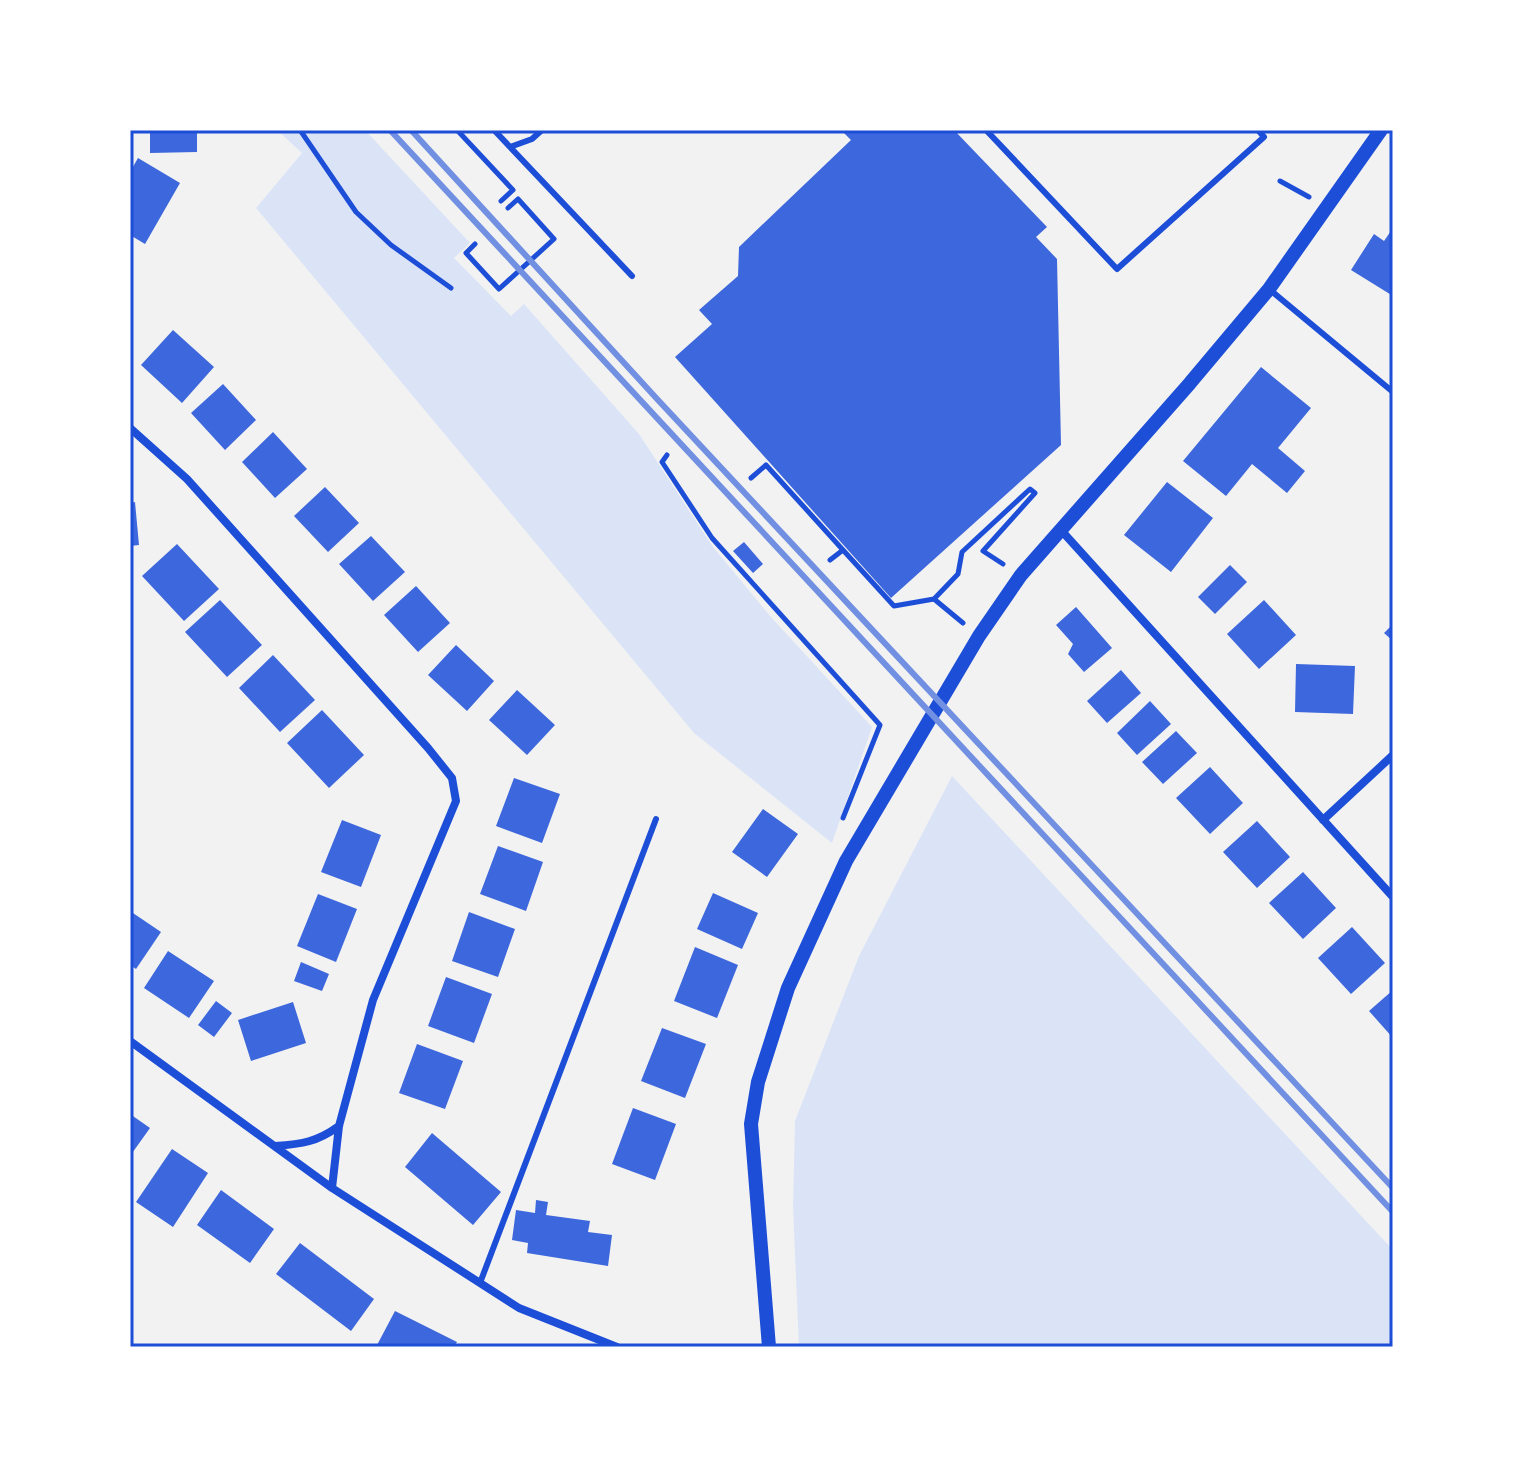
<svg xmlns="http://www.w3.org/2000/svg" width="1523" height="1477" font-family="Overpass,sans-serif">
<rect width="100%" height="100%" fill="#f2f2f2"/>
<path fill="#dbe4f7" d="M277,130h88l105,113 -16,15 57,58 13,-12 115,130 74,113 58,70 101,110 -40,116 -138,-110 -438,-525 46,-55z
M952,776l441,474v97h-594l-6,-140 2,-86 64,-165z"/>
<path fill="#3d67dc" d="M150,130h47v22l-47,1z
M841,130h113l93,97 -11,10 21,22 4,186 -170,153 -216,-241 37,-33 -13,-14 39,-34 1,-29 112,-107z
M138,158l42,25 -35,61 -15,-9v-63z
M1393,228v68l-42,-26 23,-36 10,7z
M173,330l41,37 -32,36 -41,-38z
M1261,367l50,41 -33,40 27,23 -18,22 -35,-29 -26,32 -43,-35z
M223,384l33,36 -31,30 -34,-37z
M273,432l34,37 -32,29 -33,-36z
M1167,482l46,36 -42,54 -47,-37z
M325,487l34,36 -31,29 -34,-36z
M135,502l4,43 -9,1v-43z
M371,536l34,36 -32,29 -34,-37z
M744,542l19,22 -10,9 -20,-22z
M177,544l42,45 -35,32 -42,-45z
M1230,565l17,17 -32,32 -17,-17z
M416,586l34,37 -32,29 -34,-37z
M220,600l42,45 -35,32 -42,-45z
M1264,600l32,35 -37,34 -32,-35z
M1076,607l36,41 -28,24 -16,-18 5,-10 -17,-19z
M1393,624v17l-9,-8z
M456,645l38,36 -27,30 -39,-36z
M273,655l42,45 -35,32 -41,-44z
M1296,664l59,2 -2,48 -58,-2z
M1121,670l20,23 -34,30 -20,-22z
M517,690l38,35 -28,30 -38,-35z
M1150,701l21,23 -34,31 -20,-22z
M322,710l42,45 -35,33 -42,-45z
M1176,731l21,22 -34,31 -21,-22z
M1210,767l33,36 -33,31 -34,-36z
M514,778l46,16 -18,49 -46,-17z
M763,809l35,25 -31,43 -35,-25z
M342,820l39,15 -20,52 -40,-15z
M1257,821l33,36 -33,31 -34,-36z
M498,846l45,16 -17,49 -46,-17z
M1303,872l33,36 -33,31 -34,-36z
M713,893l45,20 -16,36 -45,-20z
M318,894l39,15 -21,53 -39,-16z
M130,911l31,21 -25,37 -6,-4z
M469,912l46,17 -17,48 -46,-16z
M1352,927l33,36 -34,31 -33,-36z
M695,947l43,18 -21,53 -43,-17z
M168,951l46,30 -25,37 -45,-30z
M301,962l28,12 -7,17 -28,-10z
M446,977l46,17 -18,49 -46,-17z
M1393,990v48l-24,-27z
M216,1001l16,12 -18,24 -16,-12z
M293,1002l13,41 -55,18 -13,-41z
M662,1028l44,16 -21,54 -44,-17z
M417,1044l46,17 -18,48 -46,-16z
M633,1108l43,16 -21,56 -43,-16z
M130,1114l20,14 -20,28z
M432,1133l69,59 -28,33 -68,-58z
M172,1149l36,24 -35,54 -37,-25z
M221,1190l53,39 -24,34 -53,-38z
M536,1200l12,2 -2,13 44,6 -2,11 24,3 -4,31 -81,-13 1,-10 -16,-3 4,-30 19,3z
M300,1243l74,56 -23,32 -75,-57z
M395,1311l62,31 -3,5h-78z"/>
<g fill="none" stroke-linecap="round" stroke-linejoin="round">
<path stroke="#1d4ed8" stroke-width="5" d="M300,130l56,82 35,33 60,43
M457,130l56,60 -12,11
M1280,181l29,16
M475,244l-9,9 33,36 55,-50 -36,-40 -10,9
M667,455l-5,7 50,76 168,187 -37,93
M751,478l15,-13 77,85
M830,560l13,-10 51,56 40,-7 29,24
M934,599l24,-25 4,-22 68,-63 5,4 -52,58 20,13"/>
<path stroke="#1d4ed8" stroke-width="6" d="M494,130l16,17 22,-8 10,-9
M986,130l131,139 147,-132 -6,-7
M510,147l122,129
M1269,289l124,103
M480,1283l176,-464"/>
<path stroke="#1d4ed8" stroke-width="8" d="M130,428l57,51 241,269 24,30 4,23 -83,199 -34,126 -7,62
M1060,529l333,368
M1323,820l70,-65
M130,1041l202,147 187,120 98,39
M275,1146c27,-2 42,-4 64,-20"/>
<path stroke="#1d4ed8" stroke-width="14" d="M769,1347l-18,-223 7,-42 30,-94 58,-127 133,-225 42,-61 169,-192 79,-94 112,-159"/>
<path stroke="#7290e2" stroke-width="6" d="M390,130l1003,1082
M411,130l247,270 735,788"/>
</g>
<rect width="1523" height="1477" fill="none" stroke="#ffffff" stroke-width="264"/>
<rect x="132" y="132" width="1259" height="1213" fill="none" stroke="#1d4ed8" stroke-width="3"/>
</svg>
